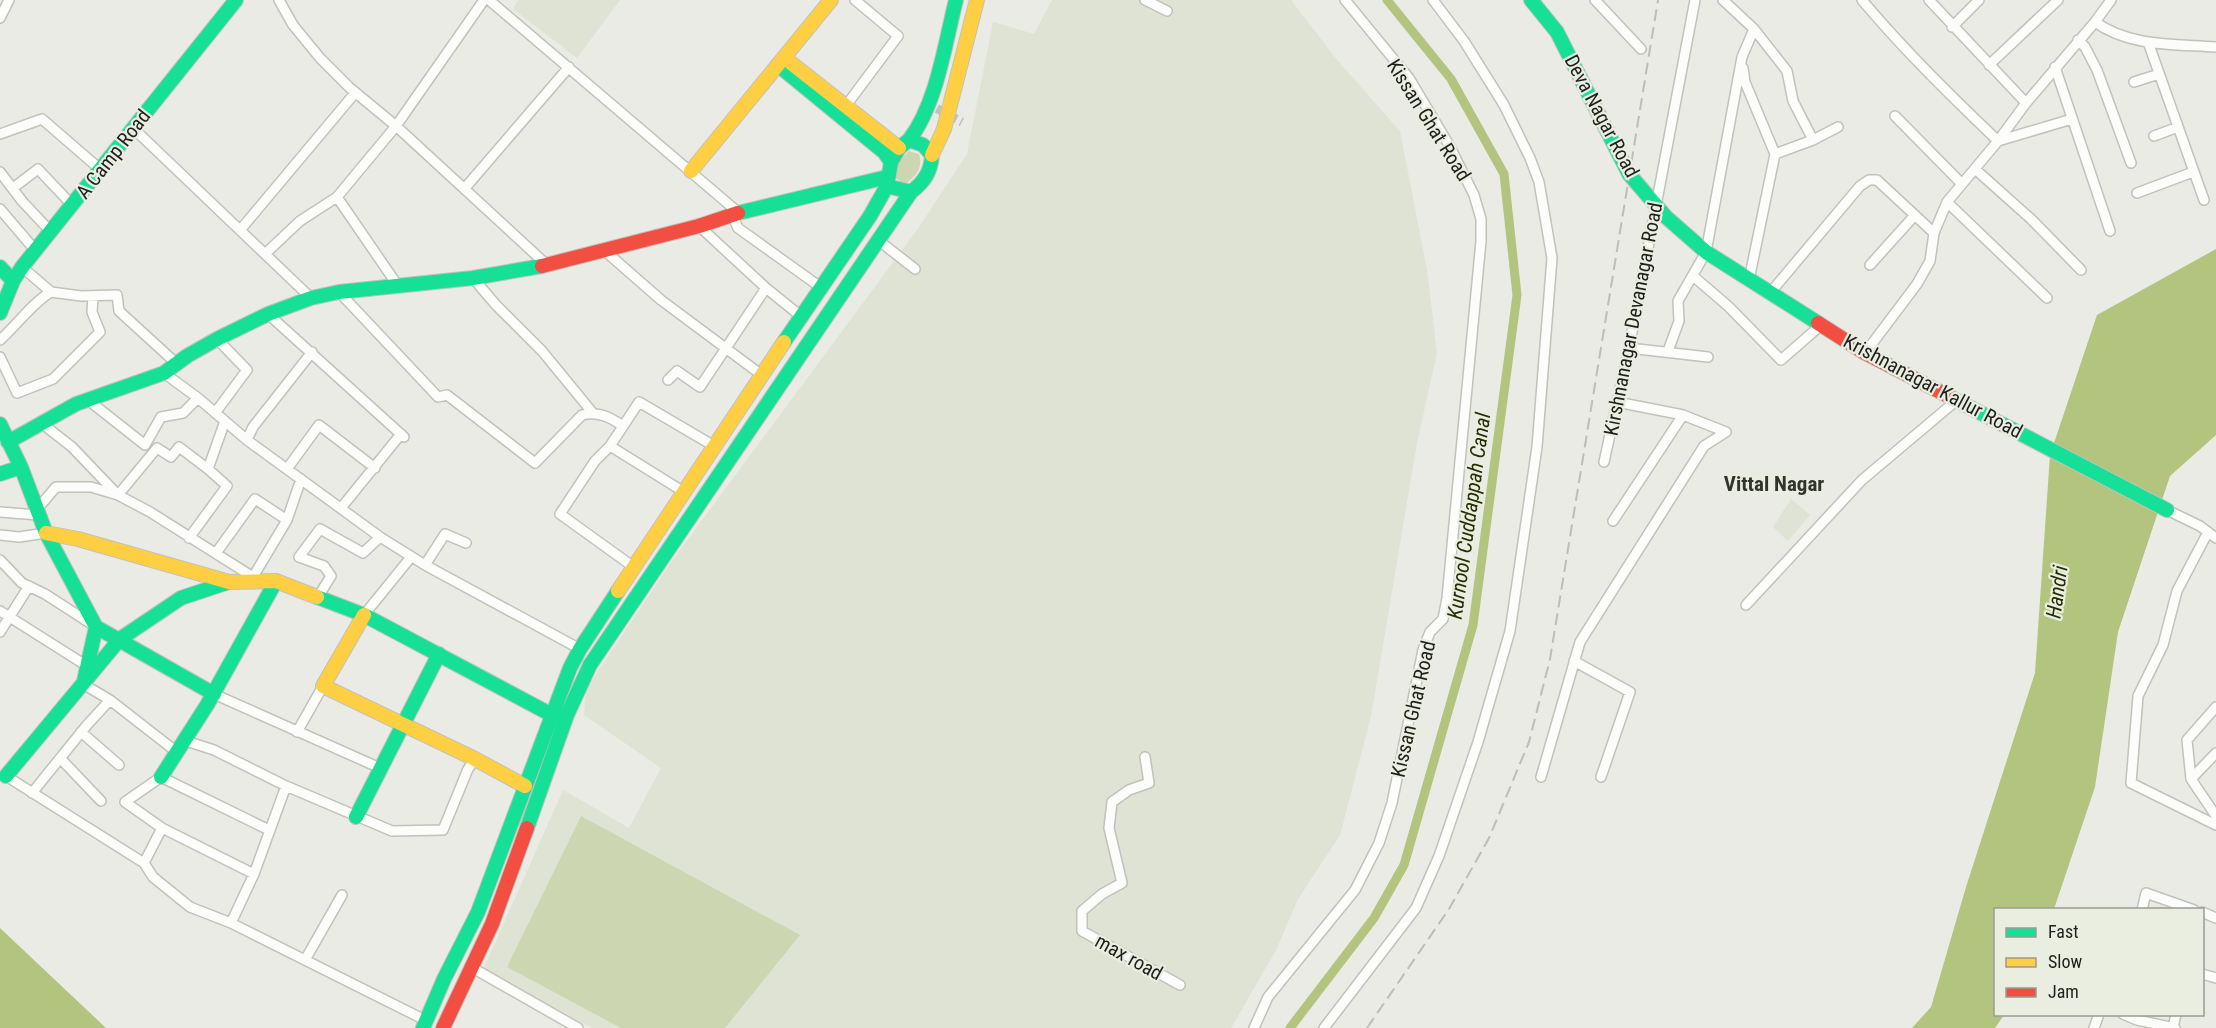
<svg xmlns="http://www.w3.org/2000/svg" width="2216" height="1028" font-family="'Roboto Condensed',sans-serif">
<rect width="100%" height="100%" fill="#e9ebe4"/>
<path fill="#dee3d4" d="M518,0h102l-43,58 -64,-49z
M1052,0h239l46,60 63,71 27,139 10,83 -20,90 -46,273 -31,119 -42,64 -22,51 -45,78h-639l-109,-58 80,-180 66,38 32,-60 -77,-53 2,-26 88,-131 243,-328 50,-76 26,-132 41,12z
M1791,499l19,16 -22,26 -15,-14z"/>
<path fill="#ccd7b1" d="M909,151l10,3c4,14 -2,20 -12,29l-6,-1 -5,-4 1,-16z
M581,816l219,119 -75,93h-104l-114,-61z"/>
<path fill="#b2c47d" d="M2216,249v186l-46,41 -52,156 -23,155 -41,122 -58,1v104l8,1 -9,13h-83l19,-21 35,-120 69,-214 15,-218 47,-140z
M0,928l106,100h-106z"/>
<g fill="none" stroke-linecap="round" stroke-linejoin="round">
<path stroke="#b2c47d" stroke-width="9" d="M1290,1028l84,-110 30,-53 69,-240 44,-330 -13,-121 -53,-95 -64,-79"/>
<path stroke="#c1c2bc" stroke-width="9" stroke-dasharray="9 4.5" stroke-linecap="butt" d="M925,102l37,20"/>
<defs>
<path id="street" d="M279,0l14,25 27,33 30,30 46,38 151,139
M489,0l250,213
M1145,0l22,11
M1595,0l46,49
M1723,0l31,29 33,42 6,30 20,39
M1862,0c42,50 89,96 136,141l74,-22
M1929,0l97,103
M0,18l9,-18
M2095,22c35,25 80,22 121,25
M1952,27l27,-27
M2078,40l7,7 12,23 34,93
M2148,42l56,158
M1989,65l69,-65
M2055,67l55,164
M1743,68l2,14 30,72 -26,126
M2134,82l25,-8
M845,107l53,-71 -43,-36
M1895,116l67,68
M133,128l178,170
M0,134l42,-15 59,51
M2154,136l24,-9
M1775,154l38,-14 25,-13
M1975,169l56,50 50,51
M0,172l22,29 28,30
M13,188l25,-19 35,37
M465,188l104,-121
M2137,193l56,-21
M1947,202l100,96
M0,209l35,41
M732,215l6,13 85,61
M241,229l114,-136
M878,240l37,29
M605,251l56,49 102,76
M266,253l34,-32 37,-24
M1870,265l45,-50
M22,267l29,25 30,4 36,-1 2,16 58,53
M1693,276l35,30 53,54 40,-35
M473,278l23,27 46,46 50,61
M398,286l-61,-89 59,-71 88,-126
M766,288l37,30
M339,292l99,105 9,-2 88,68 47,-48c16,-4 28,2 41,11
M1770,293l90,-107 9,-6h8l57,53
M268,314l136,123
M0,340c16,-14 33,-38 51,-48
M1629,348l79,9
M1668,351l11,-30 -1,-20 28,-49 36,-195 12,-28
M1865,353l52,-69 13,-23 4,-28 13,-31 51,-61 28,-38 69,-81 16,-22
M0,357l17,36 36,-14 47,-47 -8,-20 1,-16
M164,373l34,25 49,42 133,97 45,28 155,84
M668,380l9,-9 23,16 66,-99 -67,-62
M88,400l57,45 16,-28 22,-4 15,-15
M215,413l32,-43 -30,-31
M40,422l32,25 44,46
M247,440l6,-13 59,-75
M610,446l29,-44 75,44
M1604,462l25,-114 66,-348
M287,469l32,-44 56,43
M118,495l39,-47 14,9 8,-10 29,22
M38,508l18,-21h35l27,8 32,17 103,65
M341,508l60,-74
M2167,510l33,16 16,12
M0,512l38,3
M1613,521l70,-106 -66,-13
M2208,532l-31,59 -14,54 -25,51 -7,87 85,42
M0,535l19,2 27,-4
M189,538l38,-52 -19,-17 17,-48
M216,553l39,-54 32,21
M0,560l22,23 23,11 48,31
M425,565l20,-31 21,9
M635,568l-75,-54 35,-53 15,-15 74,46
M250,582l37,-62 14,-41
M318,597l13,-21 -7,-10 -25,-9 21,-28 43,24 17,-16
M1746,605l116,-125 95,-80
M0,611l87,55
M364,615l47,-58
M0,632l29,-46
M1574,661l56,31 -29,85
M83,684l27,16 68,53
M214,694l166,74
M2216,707l-29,33 4,39 25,37
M81,732l38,33
M297,732l26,-46
M186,741l28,9 72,36 106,45 51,-1 25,-61 7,-10
M1145,757l4,26 -20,7 -17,12 -3,26 13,55 -20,11 -20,17v20l98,54
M60,758l41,43
M6,776l138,87 9,14 37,30 41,16 194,97
M1541,777l39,-135 124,-196 22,-14 -43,-17
M2191,779l25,-26
M32,793l55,-68 23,-25
M162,828l92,46
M144,863l18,-35 -37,-26 36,-25 108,53
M2142,910l4,-17 48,17
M2202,912l14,6
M231,923l23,-49 32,-88
M305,960l37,-65
M471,967l107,61
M2202,974l14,4
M2123,1014l14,6 38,8
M1254,1028l14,-31 87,-107 24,-47 13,-40 31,-153 7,-18 13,-13 4,-21 34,-357v-22l-7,-24 -25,-50 -40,-67 -64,-78
M1324,1028l92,-120 23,-52 39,-114 32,-111 27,-184 15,-189 -13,-76 -9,-24 -26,-53 -40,-64 -31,-41
M2094,1028l5,-14
M2173,1028l3,-14"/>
<path id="fast" d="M1531,0l26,32 72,142 37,43 40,35 112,71
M778,65l106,87 7,10
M909,140c28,-36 36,-97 47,-140
M738,213l149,-36
M0,267l13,14
M0,313l13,-32 9,-14 214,-267
M784,342l86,-126 17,-30 4,-24 8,-14 10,-8 14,5 9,10c-1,17 -8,27 -21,37l-24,-6
M1952,398l215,112
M0,424l21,43 25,66 50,94 -12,54
M8,442l68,-38 88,-31 23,-17 30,-17 51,-25 43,-16 28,-6 134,-14 69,-12
M0,474l21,-7
M317,597l47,18 188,100
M96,627l118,67
M6,776l114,-137 61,-41 48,-16
M161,777l46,-72 69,-124
M356,817l83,-163
M527,828l40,-113 23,-50 321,-473
M423,1028l21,-49 34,-67 92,-244 10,-19 38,-58"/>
<path id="slow" d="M791,63l108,85
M932,155l12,-26 33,-129
M691,171l140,-171
M46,533l32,6 151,43 47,-1 41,16
M618,591l166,-249
M364,615l-41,71 152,73 50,27"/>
<path id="jam" d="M542,266l157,-40 39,-13
M1818,323l47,30 87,45
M443,1028l49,-104 35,-96"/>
</defs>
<use href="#street" stroke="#c0c2bc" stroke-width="12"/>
<use href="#fast" stroke="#c0c2bc" stroke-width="16"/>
<use href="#slow" stroke="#c0c2bc" stroke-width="16"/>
<use href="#jam" stroke="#c0c2bc" stroke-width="16"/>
<use href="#street" stroke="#fcfcfb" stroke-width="9"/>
<use href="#fast" stroke="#16e098" stroke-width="14"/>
<use href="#slow" stroke="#ffcf43" stroke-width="14"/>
<use href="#jam" stroke="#f24e42" stroke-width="14"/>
<path stroke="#bdbdbb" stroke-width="2" stroke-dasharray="12 6" stroke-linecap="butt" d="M1367,1028l82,-119 40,-71 40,-96 21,-83 108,-659"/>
</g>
<g text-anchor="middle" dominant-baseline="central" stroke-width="4.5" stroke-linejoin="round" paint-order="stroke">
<g font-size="20" fill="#1f201c" stroke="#eaeee1">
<text transform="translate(1602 116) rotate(62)">Deva Nagar Road</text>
<text transform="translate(1429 120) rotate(58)">Kissan Ghat Road</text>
<text transform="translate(113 154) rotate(-52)">A Camp Road</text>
<text transform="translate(1633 319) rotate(-79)">Kirshnanagar Devanagar Road</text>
<text transform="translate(1933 386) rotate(28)">Krishnanagar Kallur Road</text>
<text transform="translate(1413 709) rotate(-77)">Kissan Ghat Road</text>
<text transform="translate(1129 957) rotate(29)">max road</text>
</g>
<g font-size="21" font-weight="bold" fill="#313429" stroke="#eaeee1">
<text x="1774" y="484">Vittal Nagar</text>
</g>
<g font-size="21" font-style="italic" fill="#252e04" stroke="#eaeee1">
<text transform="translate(1469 516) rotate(-82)">Kurnool Cuddappah Canal</text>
<text transform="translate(2057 592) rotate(-82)">Handri</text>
</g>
</g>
<rect x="1994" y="908" width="210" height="108" fill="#eaeee1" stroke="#999c92" stroke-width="1.5"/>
<rect x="2006" y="928" width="30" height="9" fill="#16e098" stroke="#999c92" stroke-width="1.5"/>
<text x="2048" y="938" font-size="18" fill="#1f201c">Fast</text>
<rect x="2006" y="958" width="30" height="9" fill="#ffcf43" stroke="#999c92" stroke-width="1.5"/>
<text x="2048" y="968" font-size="18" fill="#1f201c">Slow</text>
<rect x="2006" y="988" width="30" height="9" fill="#f24e42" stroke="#999c92" stroke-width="1.5"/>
<text x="2048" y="998" font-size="18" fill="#1f201c">Jam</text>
</svg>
